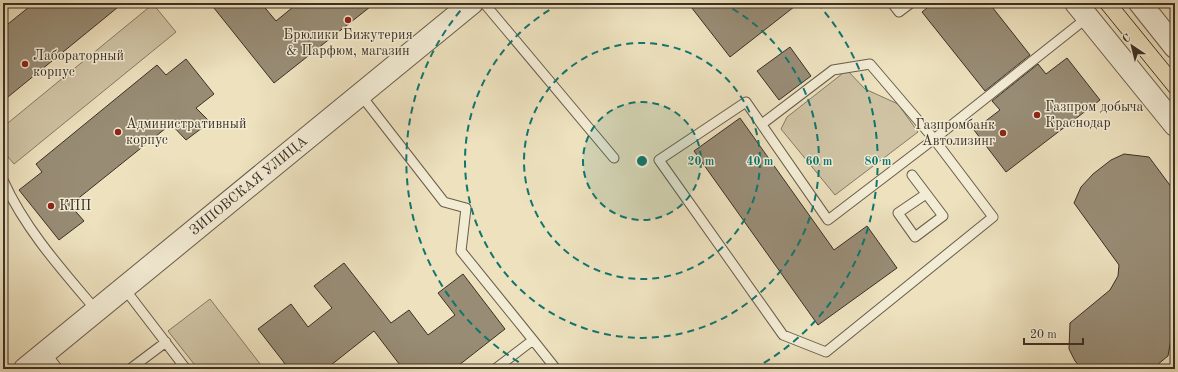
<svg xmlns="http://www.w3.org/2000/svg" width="1178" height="372" font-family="'Old Standard TT',serif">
<rect width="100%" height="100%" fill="#ede1be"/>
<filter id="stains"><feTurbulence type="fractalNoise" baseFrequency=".005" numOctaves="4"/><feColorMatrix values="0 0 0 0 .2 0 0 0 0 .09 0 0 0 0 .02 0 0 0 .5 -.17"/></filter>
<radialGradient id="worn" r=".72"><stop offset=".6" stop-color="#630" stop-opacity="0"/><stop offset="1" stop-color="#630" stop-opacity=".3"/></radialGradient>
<path fill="#cfc3a4" stroke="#867a64" d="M153,4l23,28 -162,132 -11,-13v-24z
M847,70l18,19 33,15 20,28 -83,63 -54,-66 6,-12z
M210,299l54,70h-66l-30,-38z"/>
<path fill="#988c75" stroke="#3c3025" d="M34,3h89l-120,98v-73z
M210,3h51l15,18 22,-18h77l-101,80z
M688,3h111l-69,54z
M933,3h56l41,52 -45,36 -63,-79z
M790,47l21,29 -32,24 -22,-29z
M1067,58l33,42 -94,72 -32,-42 26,-20 -8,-9 46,-37 8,10z
M186,59l28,35 -18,14 14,14 -24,18 -15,-16 -101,81 14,16 -25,19 -40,-50 23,-18 -6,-8 121,-99 9,10z
M740,118l94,132 33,-24 30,42 -79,57 -124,-174z
M1124,154l25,3 26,35v138l-3,3 -4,23 -16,13h-70l-7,-8 -6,-12 1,-26 40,-33 8,-14 1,-11 -45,-62 7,-16 12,-13 18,-14z
M344,263l47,60 18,-13 19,25 27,-20 -17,-22 25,-19 42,55 -51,40h-51l-29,-38 -48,38h-37l-31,-40 33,-25 17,23 24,-19 -18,-22z"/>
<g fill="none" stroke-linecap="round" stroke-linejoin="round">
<defs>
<path id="service" d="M484,3l130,155
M892,3l7,9 12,-9
M360,94l84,108 22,6 -5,43 72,89 -38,29
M762,124l71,-54 37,-6 64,75 -106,81 -82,-118 -87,58 124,175 43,17 167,-135 -59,-78 154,-122
M912,175l31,41 -28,21 -17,-24 28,-19
M3,180c22,49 59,90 93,130
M124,288l62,81
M533,340l23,29
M45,352l13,17
M130,369l36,-27"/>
<g id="tertiary">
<path d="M1076,3l99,122"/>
<path d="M1140,3l35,44"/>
<path id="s1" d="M25,369l447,-366"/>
</g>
</defs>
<use href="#service" stroke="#685c4b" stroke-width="11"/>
<use href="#tertiary" stroke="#685c4b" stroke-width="24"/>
<use href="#service" stroke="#f3ecd5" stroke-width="9"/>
<use href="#tertiary" stroke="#f3ecd5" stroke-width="22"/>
<path stroke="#3c3025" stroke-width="1" d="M1097,3l78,96
M1118,3l57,70"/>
</g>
<circle cx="642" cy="161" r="59" fill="#0f766e" fill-opacity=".12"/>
<g fill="none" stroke="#0f766e" stroke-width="2" stroke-dasharray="7 5">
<circle cx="642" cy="161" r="59"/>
<circle cx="642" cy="161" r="118"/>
<path d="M722 3A177 177 0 1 1 562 3"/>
<path d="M529 368A236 236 0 0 1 467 3M817 3A236 236 0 0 1 755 368"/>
</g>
<g fill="#8f2418" stroke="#f3ecd5" stroke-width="1.5">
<circle cx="348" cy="20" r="4"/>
<circle cx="25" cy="64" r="4"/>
<circle cx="1037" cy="115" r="4"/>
<circle cx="118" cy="132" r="4"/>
<circle cx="1003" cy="133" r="4"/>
<circle cx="51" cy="206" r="4"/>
</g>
<g text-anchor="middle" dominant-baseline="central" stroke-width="3" stroke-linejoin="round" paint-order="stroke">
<g font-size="14" fill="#3c3025" stroke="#f3ecd5" text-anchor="start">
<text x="348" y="35" text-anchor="middle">Брюлики Бижутерия<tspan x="348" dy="16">&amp; Парфюм, магазин</tspan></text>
<text x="33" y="56">Лабораторный<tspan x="33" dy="16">корпус</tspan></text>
<text x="1045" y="107">Газпром добыча<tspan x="1045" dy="16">Краснодар</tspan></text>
<text x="126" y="124">Административный<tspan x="126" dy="16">корпус</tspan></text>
<text x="995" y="125" text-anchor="end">Газпромбанк<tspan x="995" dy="16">Автолизинг</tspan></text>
<text x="59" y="206">КПП</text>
</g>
<g font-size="14" fill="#3c3025" stroke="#f3ecd5">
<text stroke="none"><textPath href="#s1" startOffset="289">ЗИПОВСКАЯ УЛИЦА</textPath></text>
</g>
</g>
<circle cx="642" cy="161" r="6" fill="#0f766e" stroke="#f3ecd5" stroke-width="2"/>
<g font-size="12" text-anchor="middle" font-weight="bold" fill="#0f766e" stroke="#f3ecd5" stroke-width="3" stroke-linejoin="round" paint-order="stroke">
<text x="701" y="165">20 m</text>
<text x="760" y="165">40 m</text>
<text x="819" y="165">60 m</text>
<text x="878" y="165">80 m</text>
</g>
<rect width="1178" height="372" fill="none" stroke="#ede1be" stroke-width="16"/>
<rect x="4" y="4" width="1170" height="364" fill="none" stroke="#3c3025" stroke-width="2"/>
<rect x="8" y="8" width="1162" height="356" fill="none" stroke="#3c3025"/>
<g transform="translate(1132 46) rotate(325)" stroke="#f3ecd5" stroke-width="3" paint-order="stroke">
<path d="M0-3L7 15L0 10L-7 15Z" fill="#3c3025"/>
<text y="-6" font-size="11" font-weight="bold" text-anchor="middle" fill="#3c3025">С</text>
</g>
<path d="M1024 338v6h59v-6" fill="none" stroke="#3c3025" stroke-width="2"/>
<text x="1030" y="338" font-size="12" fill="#3c3025" stroke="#f3ecd5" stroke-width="3" paint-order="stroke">20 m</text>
<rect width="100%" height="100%" filter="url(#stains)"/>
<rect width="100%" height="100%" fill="url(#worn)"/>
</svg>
